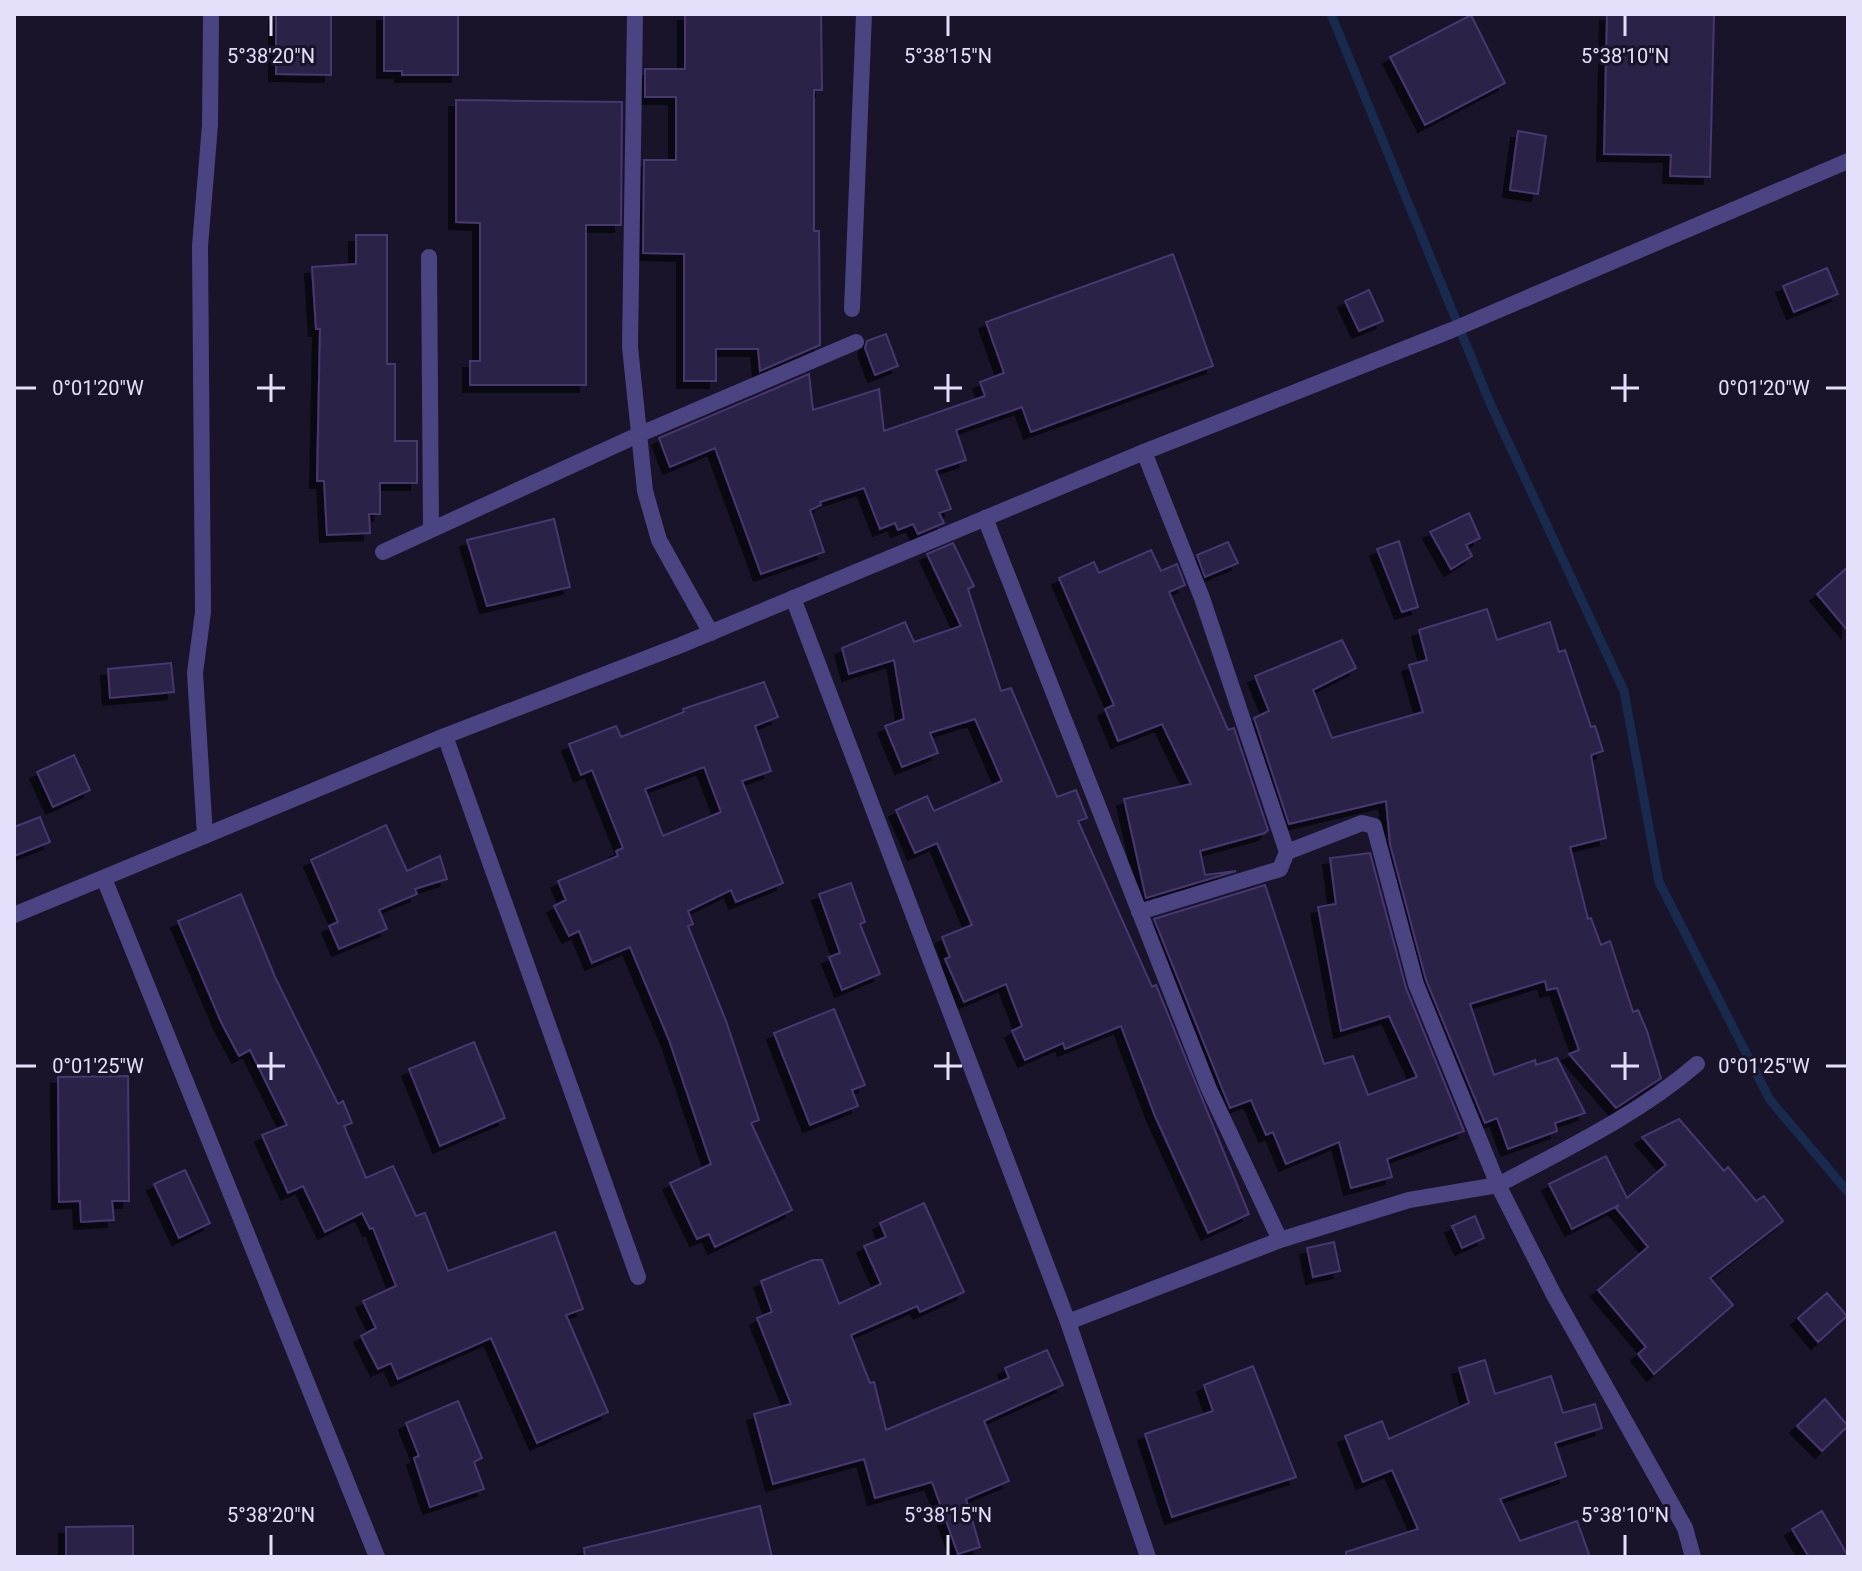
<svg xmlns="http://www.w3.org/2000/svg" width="1862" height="1571" font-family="Roboto,sans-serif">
<defs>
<filter id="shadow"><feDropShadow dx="-7" dy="7" stdDeviation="0" flood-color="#0009"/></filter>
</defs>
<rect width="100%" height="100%" fill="#191429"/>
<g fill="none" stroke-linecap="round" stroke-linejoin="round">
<path stroke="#182a4e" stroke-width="9" d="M1331,14l159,389 134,288 35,191 111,218 78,92"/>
</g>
<path fill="#2c2247" stroke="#463771" stroke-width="2" fill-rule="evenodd" filter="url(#shadow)" d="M276,14h55v61l-55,-1z
M384,14h74v61h-56v-4h-18z
M685,14h136l1,76h-8v141h5l1,114 -60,26 -2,-22h-42v32h-32v-127l-41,-1 1,-93h32v-63h-31v-28h40z
M1607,14h107l-4,163 -40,-1 1,-21 -67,-1z
M1471,15l34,68 -80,42 -35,-68z
M456,100l166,2 -1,123h-35v160h-116v-24h10v-138l-24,-1z
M1518,131l28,5 -8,58 -28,-4z
M356,235h31v129h8v77h22v42h-37v31h-11l1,19 -43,2 -3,-54h-7l3,-152h-4l-4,-62 44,-3z
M1173,254l40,112 -182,66 -9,-25 -66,23 10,30 -30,10 15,39 -12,4 5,10 -26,11 -5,-10 -15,6 -3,-7 -15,6 -16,-41 -44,14 1,3 -11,5 14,42 -63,22 -46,-126 -45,19 -11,-29 150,-64 4,36 66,-21 5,42 101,-35 -5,-14 24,-9 -18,-51z
M1827,268l11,26 -44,18 -11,-26z
M1369,290l14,31 -24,10 -14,-30z
M886,334l12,32 -23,9 -10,-27 2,-7z
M1469,513l11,25 -14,7 6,11 -21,13 -21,-37z
M554,519l16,68 -83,19 -20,-66z
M1399,541l19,66 -16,5 -25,-63z
M1228,542l10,21 -33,14 -8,-22z
M953,543l21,43 -6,3 33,102 10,-3 46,109 19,-7 11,28 -9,3 74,166 4,-2 93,229 -41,19 -53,-117 -34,-90 -56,23 -2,-6 -38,17 -13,-29 10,-5 -16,-42 -42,18 -19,-43 5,-2 -8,-20 30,-12 -35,-82 -22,10 -19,-43 31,-14 7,15 68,-30 -27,-62 -45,14 8,20 -36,14 -17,-41 19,-7 -10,-59 -45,14 -7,-26 63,-26 9,20 47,-16 -34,-72z
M1151,550l10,21 16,-7 8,21 -16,7 59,138 6,-2 34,102 -3,3 -65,18 5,24 31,-4 -90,27 -22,-99 67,-15 -29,-60 -44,17 -13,-32 9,-4 -55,-127 35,-16 5,11z
M1848,567v64l-31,-37z
M1487,609l10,31 53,-18 9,30 6,-2 26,77 4,-1 8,25 -12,4 15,83 -36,9 18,72 3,-1 10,27 9,-4 23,71 5,-2 9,21 14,47 -45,30 -47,-54 10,-4 -22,-62 -10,2 -2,-9 -75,23 24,71 41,-15 1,5 21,-7 28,55 -30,10 2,8 -49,18 -11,-31 -12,5 -59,-143 -36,-136 -4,-43 -97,23 -35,-106 15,-7 -14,-35 87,-36 14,28 -43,22 19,48 91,-26 -14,-47 18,-5 -8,-30z
M171,663l3,29 -64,6 -2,-29z
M764,682l14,35 -23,9 16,45 -29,10 41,102 -47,19 -5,-12 -43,21 5,13 -5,2 38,95 33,99 -8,3 41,87 -77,37 -6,-13 -12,5 -27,-56 41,-19 -42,-124 -39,-93 -38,16 -13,-32 -10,5 -15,-30 12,-6 -8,-19 60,-25 -2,-5 7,-3 -31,-78 -11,5 -12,-31 47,-18 5,11 63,-25 -1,-3zM704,767l17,45 -58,24 -18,-47z
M74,755l16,35 -37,17 -16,-35z
M40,817l10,25 -36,14v-29z
M386,825l21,46 33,-15 7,23 -32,10 2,5 -38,16 8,19 -48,20 -10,-23 9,-4 -27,-62z
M1370,853l36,135 58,143 -77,28 5,18 -41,11 -12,-46 -53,22 -13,-32 -7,3 -15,-35 -21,8 -76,-189 111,-34 59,179 29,-8 15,39 49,-18 -28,-61 -48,15 -23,-124 18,-3 -6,-46z
M851,883l14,39 -5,2 20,50 -38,16 -13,-33 11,-4 -21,-59z
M241,894l34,83 63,127 5,-3 9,22 -8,3 22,52 27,-12 23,50 9,-3 23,58 107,-39 28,77 -17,6 42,97 -71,31 -46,-105 -93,41 -7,-16 -13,6 -17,-33 15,-8 -13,-27 33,-15 -23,-58 -3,1 -8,-16 -37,19 -22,-46 -15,7 -26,-58 25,-10 -37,-75 -11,6 -18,-34 -43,-101z
M834,1009l31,76 -13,5 6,16 -48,19 -36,-92z
M474,1042l31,76 -65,28 -31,-77z
M128,1076l1,125h-17l2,19 -33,2 -1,-21 -21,1 -1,-125z
M1679,1119l45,52 4,-4 28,34 8,-5 19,25 -73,57 23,27 -79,69 -16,-20 8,-7 -48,-57 50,-43 -32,-39 3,-3 -47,24 -23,-45 57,-28 21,42 39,-33 -24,-28z
M185,1170l25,53 -31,15 -25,-54z
M924,1203l40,89 -44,20 -3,-6 -66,29 19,48 4,-1 12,48 123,-52 -4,-10 42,-18 16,35 -79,36 25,60 -43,18 14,48 -22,7 -26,-72 -57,16 -11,-39 -91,25 -19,-70 37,-10 -34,-86 15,-6 -11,-31 52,-21h9l17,44 42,-20 -17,-38 22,-9 -6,-14z
M1475,1216l9,22 -22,10 -10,-22z
M1334,1242l6,29 -27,6 -6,-29z
M1827,1293l20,23 -29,26 -20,-24z
M1485,1360l10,34 56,-18 12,37 32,-9 7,24 -47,15 11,33 -66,23 20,42 57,-20 13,36h-244v-5l72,-23 -26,-59 -29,12 -18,-46 37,-15 7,18 80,-36 -10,-35z
M1253,1366l43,111 -124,40 -27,-83 68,-23 -9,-26z
M1825,1399l23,27 -26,25 -25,-25z
M458,1401l24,57 -8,4 10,27 -54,18 -16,-49 5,-2 -13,-33z
M760,1506l12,51h-187l-1,-9z
M1822,1511l26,45v1h-39l-17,-28z
M133,1526v31h-67v-30z"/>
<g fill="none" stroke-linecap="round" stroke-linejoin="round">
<path stroke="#4a4582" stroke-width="16" d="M635,14l-5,333 15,144 14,49 52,93
M429,257l2,273
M852,309l12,-295
M985,518l224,571 71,151
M383,552l255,-117 218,-93
M793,598l275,724 80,235
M445,736l193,541
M205,836l-10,-163 8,-61 -3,-366 10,-121 1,-111
M1287,852l75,-29 12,3 42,158 82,201c68,-36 141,-71 199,-121
M105,881l272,676
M1139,912l141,-43 7,-17 -85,-254 -58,-146
M1068,1322l212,-82 129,-40 89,-15 56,110 131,233 8,29"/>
<path stroke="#4a4582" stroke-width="16" d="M14,915l431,-179 236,-91 463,-193 308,-122 396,-169"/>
</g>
<path fill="none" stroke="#e4e0fb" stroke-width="3" d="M271,16v20M948,16v20M1625,16v20M271,374v28M948,374v28M1625,374v28M16,388h20M257,388h28M934,388h28M1611,388h28M1826,388h20M271,1052v28M948,1052v28M1625,1052v28M16,1066h20M257,1066h28M934,1066h28M1611,1066h28M1826,1066h20M271,1535v20M948,1535v20M1625,1535v20"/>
<g font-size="20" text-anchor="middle" fill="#e4e0fb" stroke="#191429" stroke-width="6" stroke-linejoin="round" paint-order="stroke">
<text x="271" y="63">5°38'20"N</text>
<text x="948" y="63">5°38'15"N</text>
<text x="1625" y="63">5°38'10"N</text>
<text x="1764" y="395">0°01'20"W</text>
<text x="98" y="395">0°01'20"W</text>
<text x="1764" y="1073">0°01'25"W</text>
<text x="98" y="1073">0°01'25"W</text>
<text x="271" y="1522">5°38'20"N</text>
<text x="948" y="1522">5°38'15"N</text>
<text x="1625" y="1522">5°38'10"N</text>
</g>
<rect width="1862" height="1571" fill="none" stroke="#e4e0fb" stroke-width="32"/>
</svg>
